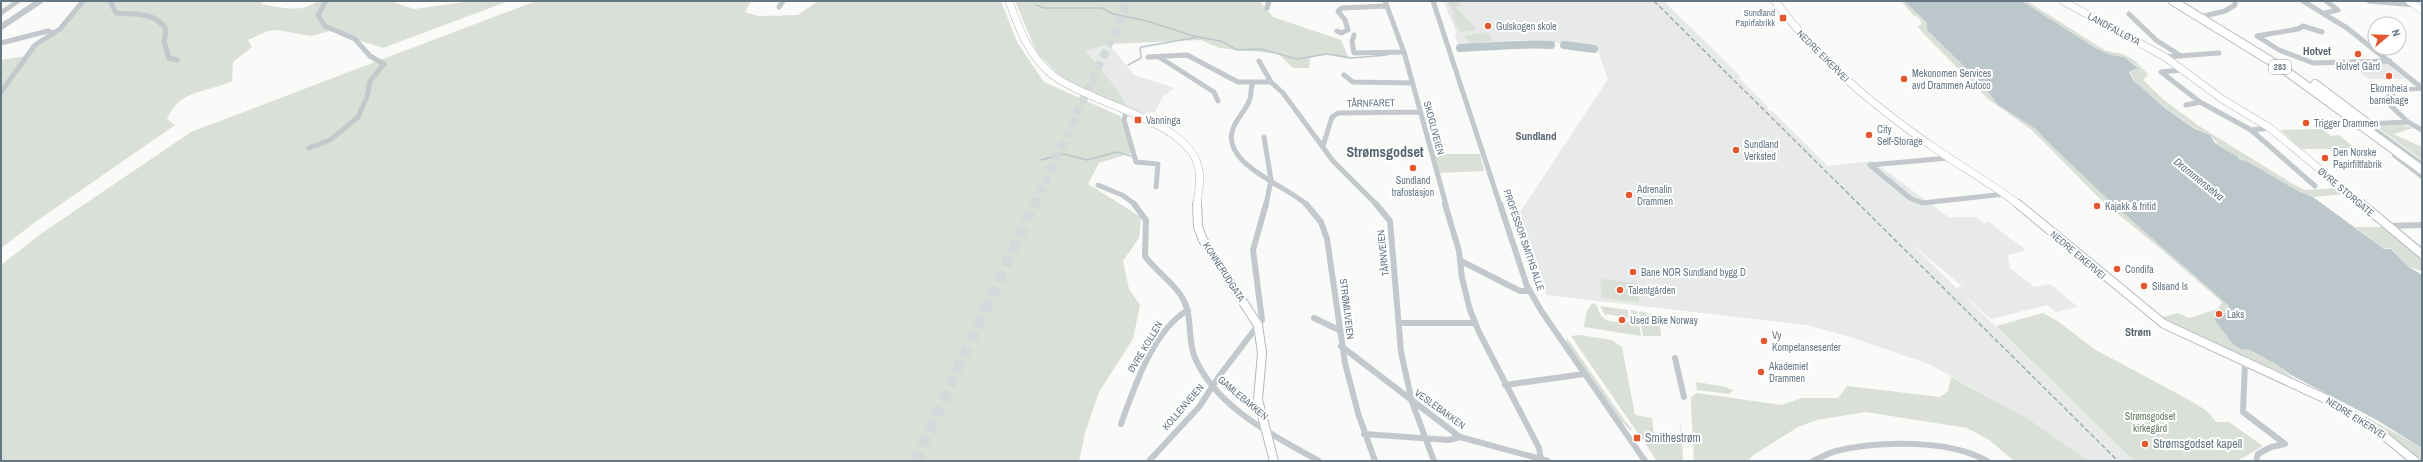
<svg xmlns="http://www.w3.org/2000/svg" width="2423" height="462" font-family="'Archivo Narrow',sans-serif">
<rect width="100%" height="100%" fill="#fafaf8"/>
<path fill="#e8e9e9" d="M1443,1h221l77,76 -2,1 30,30 -2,1 5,2 56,55 45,-5 75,56h27l9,6 5,-1 37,28 -18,5 2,13 24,19 16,-3 28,23 -22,5 -9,-7 -56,14 -35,-31 6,-2 -53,-44 -40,-39 265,258h-46l-61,-43 -98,-54 -82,-28 -41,-11 -260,-30 -26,-83 88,-133 -12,-33 -70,-6 -24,1 -43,6 -4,-10 1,-6z
M1109,44l25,31 41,13 -12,8 -8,16 -17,2 -17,-7 4,-3 -12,-20 -27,-33z
M2385,62l20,17h-36l-21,-15z"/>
<path fill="#dadfd7" d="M84,1h180l-3,3c19,3 40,10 56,-3h73l24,8 58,-8h37l-126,47 -53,-17 -19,5 -34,-6 -9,1 -20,9 4,7 -19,15 -1,19c-25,12 -53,8 -65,38l8,6 -137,95 -37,28v-188l27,-4 6,-9 16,-11z
M536,1h215l-6,11 13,4 40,-1 20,-14h183l16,41 27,40 76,34 5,9 6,28 -32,10 -11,21 53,33 -2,21 -16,23 6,28 11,16 -7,34 -34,53 -14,41 -6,28h-1078v-196l41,-32 149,-101z
M1015,1h244l14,16 68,23 8,19 -26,-5 -13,4 -1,10h-16l-14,-14 -60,-6 -18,-8 -92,4 -23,7 27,33 13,20 -6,3 -60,-31 -23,-23z
M1450,1h8l4,5 -6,1 21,23 -16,2 -10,-17 4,-1 -8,-11z
M1901,1h3l23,22v7l55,54 16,21 39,25 11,12 63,59 118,105 -4,8 -11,5 27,30 9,1 27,15 15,12 120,65 10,6v13c-42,-36 -94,-68 -145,-90 -39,-17 -79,-30 -115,-54l16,-4 11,5 29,-9 4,-7 -67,-58 -51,-41 -71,-72 -45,-32 -67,-68 -3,-5 4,-2 -4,-7 -4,-1z
M2022,1h5l79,50 17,3 12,7 13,13 -5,6 21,20 35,26 94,58 12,6 32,-2 8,6 -31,3 -16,-6 -56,-31 -24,-16 -8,-9 -14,-6 -30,-21 -31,-26 -5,-10 8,-5 -14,-10 -13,-2 -14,-6z
M1486,32l7,8 -22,4 -7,-8z
M2404,125l9,3 -20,6 29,13v13l-42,-31 2,-3z
M2322,129l9,7 8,-1 17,14h-54l-22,-19z
M1434,154h46l4,17 -45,2z
M2355,227h29l38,33v11l-13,-4 -17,-18 -9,-1z
M1600,279l37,4 2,19 -37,-4z
M1592,303l5,2c3,16 13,17 27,18v-1h8l-1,-12 6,1 4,25 -57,-9 2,-14z
M1600,306l28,4 1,8 -22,-4 -1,3z
M1639,311l13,3 7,4 2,18h-18z
M2043,313l16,9 35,27 97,52 16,10 9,11h13l34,24 -26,15h-103l-138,-135z
M1579,335l33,5 10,7 13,68 17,3 2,19 25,4 2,-18 2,38h-26l-86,-125z
M1567,338l58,83 7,8 -2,1 -9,-9 -55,-79z
M1951,377l76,41 61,43h-74l-25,-21 -22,-12 -101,-16 -49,8 -19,7 -46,29 -3,5h-55l-3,-55v-9l6,-4 85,12 19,-7h37l9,-12 93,11 8,-6z
M1696,382l31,5 1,2 6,1 -5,4 -32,-4z"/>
<path fill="#bbc7cb" d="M1904,1h118l75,48 14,6 13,2 14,11 -9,4 5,9 31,27 30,21 15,6 5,8 23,14 1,2 9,3 50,29 15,6 71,52h7l18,18 13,8v173l-47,-29 -84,-44 -14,-10 -27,-15 -9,-1 -8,-5 -19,-25 11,-5 4,-8 -118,-104 -63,-60 -11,-12 -39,-25 -16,-21 -55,-54v-7z"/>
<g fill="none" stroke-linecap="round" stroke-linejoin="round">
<path stroke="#bbc7cb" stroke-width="1.5" d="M1036,5l8,3h58l11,6 34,7 50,16
M1128,65l13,-7 -1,-10 2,-1 56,-10 23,4 16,9 24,-1 36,10 30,-5 25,4 35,-3
M1041,160l23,-6 23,6 30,-8 14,4"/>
<path stroke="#bbc7cb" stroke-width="8" d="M1564,45l30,4
M1460,48c31,-1 60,-5 91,-3"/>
<path stroke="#d5d9db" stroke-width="8" stroke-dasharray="8 4.5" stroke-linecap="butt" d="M1034,205l95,-204"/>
<path stroke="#d5d9db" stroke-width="11" stroke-dasharray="11 5.5" stroke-linecap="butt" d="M915,461l119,-257"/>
<defs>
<path id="secondary-far1" d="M1009,1c10,27 18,51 40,71 35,31 138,47 149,94 4,12 0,26 -1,39
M1775,1c44,60 100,106 161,148 27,19 57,35 83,56
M2063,1l102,56 57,42 48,29 93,77
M2409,1l13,9"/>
<path id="secondary" d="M1197,204l1,23 5,13 55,85 4,28 -4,47 16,61
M2018,204l146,120 162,75 56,35 33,27
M2362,204l60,50"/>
<path id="primary" d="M2173,1l109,67 140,102
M2315,84l57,43"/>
</defs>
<use href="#secondary-far1" stroke="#b3babf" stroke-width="8"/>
<use href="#secondary" stroke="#b3babf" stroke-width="10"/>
<use href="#primary" stroke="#b5babe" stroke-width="10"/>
<path stroke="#c3c8cc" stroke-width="5" d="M110,1l6,12c20,2 37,-2 50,16l-2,13 5,16 8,2
M1385,1l19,51 42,153
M1433,1l67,204
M2303,1l44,27 75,60
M2369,1l46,4
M779,7l4,-6
M1267,8l2,-7
M1,13l17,-12
M2325,13l13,-3 -12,-9
M2129,14l27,26 25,16
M2200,17l25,-6 10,-6v-4
M1337,31l4,2 7,-3 -3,-10 -7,-9 4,-3 44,-2
M2322,32l-19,-6 -5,3 -41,7 22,14 34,13 77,-2
M1354,35l-2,7 2,11 50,-1
M1,43l47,-12 6,2
M1148,57l39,-2 51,27h33l12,11 50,68 44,44
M1159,57l55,35 4,9
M2165,57l54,-4
M1259,61l12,21
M2182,70l-21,2 39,30 51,28
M1344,75l9,7 59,1
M1252,84c-1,5 -1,11 -2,15 -4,12 -15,20 -18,33 -8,33 55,54 75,73
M1,92l34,-47 25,-16 23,-28
M2186,105l14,-3
M1126,112l-2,8 12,42 22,2 -2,23
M2408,122l14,8
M2368,124l40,-2 -18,-17 -3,-7 11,-8 24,-2
M2270,128l-19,2 64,56
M1264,137l7,43 -5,25
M1323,146l9,-29 6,-4 81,-1
M309,148l21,-8 28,-23 9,-20 3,-16 14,-17 -14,-8 -15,-17 -30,-13 -7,-11 8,-14
M1870,165l40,33 12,5 83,-9
M1870,165l79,-7
M1098,185l24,10 14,10"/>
<path stroke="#c3c8cc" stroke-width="6" d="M1134,204l12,16 -1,36c11,16 29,26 38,43 10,18 4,40 12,59 22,50 79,78 124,103
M1306,204l15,18 6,17 18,124 13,50 17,48
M1376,204l14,17 11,131 11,50 22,59
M1445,204l14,47 3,27 8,32 9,22 60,116 2,11
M1500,204l27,82 15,26 103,149
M2388,226l34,-1
M1461,261l59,30h10
M1314,318l25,12
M1399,323h76
M1341,346l119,91 88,24
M1675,358l9,39
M2245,362l-2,50 42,32 -14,3 -13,7 -2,7
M1505,385l79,-11
M1121,424c13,-36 32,-94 67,-114
M1364,434l85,6 11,-3
M1149,461l50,-54 21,-32 42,-55 -9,-70 13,-46
M1813,461c7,-3 15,-8 23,-10 42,-10 113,-12 151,10"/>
<path stroke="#c3c8cc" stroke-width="6" d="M1,27l39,-26
M2377,132l45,33
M2395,155l27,21"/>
<use href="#secondary-far1" stroke="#fff" stroke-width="7"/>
<use href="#secondary" stroke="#fff" stroke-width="8"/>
<use href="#primary" stroke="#fff" stroke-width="8"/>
<path stroke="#a2aab0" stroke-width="1.5" stroke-dasharray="5 2.5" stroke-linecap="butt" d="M1654,1l464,460"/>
</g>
<g fill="#e4572e" stroke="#fff" stroke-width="1.5">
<rect x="1779" y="14" width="8" height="8" rx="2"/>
<circle cx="1488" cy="26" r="4"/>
<circle cx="2358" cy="54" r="4"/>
<circle cx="2389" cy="76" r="4"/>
<circle cx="1904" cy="79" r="4"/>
<rect x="1134" y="116" width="8" height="8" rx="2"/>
<circle cx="2306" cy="123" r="4"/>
<circle cx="1869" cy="135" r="4"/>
<circle cx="1736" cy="150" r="4"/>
<circle cx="2325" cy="158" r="4"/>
<circle cx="1413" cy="168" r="4"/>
<circle cx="1629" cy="195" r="4"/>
<circle cx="2097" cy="206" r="4"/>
<circle cx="2117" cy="269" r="4"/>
<circle cx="1633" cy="272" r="4"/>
<circle cx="2144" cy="286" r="4"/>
<circle cx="1620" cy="290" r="4"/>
<circle cx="2219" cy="314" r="4"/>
<circle cx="1622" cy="320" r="4"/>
<circle cx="1764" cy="341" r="4"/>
<circle cx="1761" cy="372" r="4"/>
<rect x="1633" y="434" width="8" height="8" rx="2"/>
<circle cx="2145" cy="444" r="4"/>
</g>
<g text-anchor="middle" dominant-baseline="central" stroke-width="4" stroke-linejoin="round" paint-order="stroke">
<g font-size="9" fill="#657683" stroke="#fff" text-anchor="end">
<text x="1775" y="13">Sundland<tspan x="1775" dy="10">Papirfabrikk</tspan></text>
</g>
<rect fill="#fff" stroke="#939fa8" stroke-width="1" x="2269" y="60" width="22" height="14" rx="3"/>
<g font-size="9" font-weight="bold" fill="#657683">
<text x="2280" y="67">283</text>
</g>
<g font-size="10" fill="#657683" stroke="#fff" text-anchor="start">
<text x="1496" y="26">Gulskogen skole</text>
<text x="2358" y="66" text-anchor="middle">Hotvet Gård</text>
<text x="1912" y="73">Mekonomen Services<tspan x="1912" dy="12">avd Drammen Autoco</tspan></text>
<text x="2389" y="88" text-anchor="middle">Ekornheia<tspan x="2389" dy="12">barnehage</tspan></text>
<text x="1146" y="120">Vanninga</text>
<text x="2314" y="123">Trigger Drammen</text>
<text x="1877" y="129">City<tspan x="1877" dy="12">Self-Storage</tspan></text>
<text x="1744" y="144">Sundland<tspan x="1744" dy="12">Verksted</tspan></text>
<text x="2333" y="152">Den Norske<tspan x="2333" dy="12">Papirfiltfabrik</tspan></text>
<text x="1413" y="180" text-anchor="middle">Sundland<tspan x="1413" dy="12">trafostasjon</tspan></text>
<text x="1637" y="189">Adrenalin<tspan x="1637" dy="12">Drammen</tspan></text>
<text x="2105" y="206">Kajakk &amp; fritid</text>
<text x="2125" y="269">Condifa</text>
<text x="1641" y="272">Bane NOR Sundland bygg D</text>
<text x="2152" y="286">Silsand Is</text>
<text x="1628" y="290">Talentgården</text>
<text x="2227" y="314">Laks</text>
<text x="1630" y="320">Used Bike Norway</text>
<text x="1772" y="335">Vy<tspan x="1772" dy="12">Kompetansesenter</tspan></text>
<text x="1769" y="366">Akademiet<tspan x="1769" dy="12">Drammen</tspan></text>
</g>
<g font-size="10" fill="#657683" stroke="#fff">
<text transform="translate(2114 29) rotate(28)">LANDFALLØYA</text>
<text transform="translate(1823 56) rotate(45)">NEDRE EIKERVEI</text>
<text transform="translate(1371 103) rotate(-1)">TÅRNFARET</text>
<text transform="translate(1434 128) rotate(75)">SKOGLIVEIEN</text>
<text transform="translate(2346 192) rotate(40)">ØVRE STORGATE</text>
<text transform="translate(1524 240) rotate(71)">PROFESSOR SMITHS ALLE</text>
<text transform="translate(1383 253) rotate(-96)">TÅRNVEIEN</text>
<text transform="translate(2078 255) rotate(40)">NEDRE EIKERVEI</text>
<text transform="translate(1224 272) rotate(57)">KONNERUDGATA</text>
<text transform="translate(1347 309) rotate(83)">STRØMLIVEIEN</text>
<text transform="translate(1145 347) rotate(-59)">ØVRE KOLLEN</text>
<text transform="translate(1243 398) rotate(40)">GAMLEBAKKEN</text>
<text transform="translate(1183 407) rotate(-49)">KOLLENVEIEN</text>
<text transform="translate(1440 409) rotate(36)">VESLEBAKKEN</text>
<text transform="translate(2356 418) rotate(32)">NEDRE EIKERVEI</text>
</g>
<g font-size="10" fill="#687a64" stroke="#fff">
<text x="2150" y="416">Strømsgodset<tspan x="2150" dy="12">kirkegård</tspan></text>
</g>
<g font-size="11" font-weight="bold" fill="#57646e" stroke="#fff">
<text x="2317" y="51">Hotvet</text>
<text x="1536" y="136">Sundland</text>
<text x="2138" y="332">Strøm</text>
</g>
<g font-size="11" font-style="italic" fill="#60757c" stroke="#fff">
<text transform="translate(2199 179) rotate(39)">Drammenselva</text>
</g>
<g font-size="12" fill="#657683" stroke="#fff" text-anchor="start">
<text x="1645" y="438">Smithestrøm</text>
<text x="2153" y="444">Strømsgodset kapell</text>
</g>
<g font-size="14" font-weight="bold" fill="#57646e" stroke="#fff">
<text x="1385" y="152">Strømsgodset</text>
</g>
</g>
<rect width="2423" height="462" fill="none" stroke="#657683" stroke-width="4"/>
<g transform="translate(2387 36) rotate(71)"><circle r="19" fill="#ffffff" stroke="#c1c8cd"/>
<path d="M0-3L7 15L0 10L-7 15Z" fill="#e4572e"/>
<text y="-6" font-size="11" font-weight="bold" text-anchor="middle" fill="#657683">N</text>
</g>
</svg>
